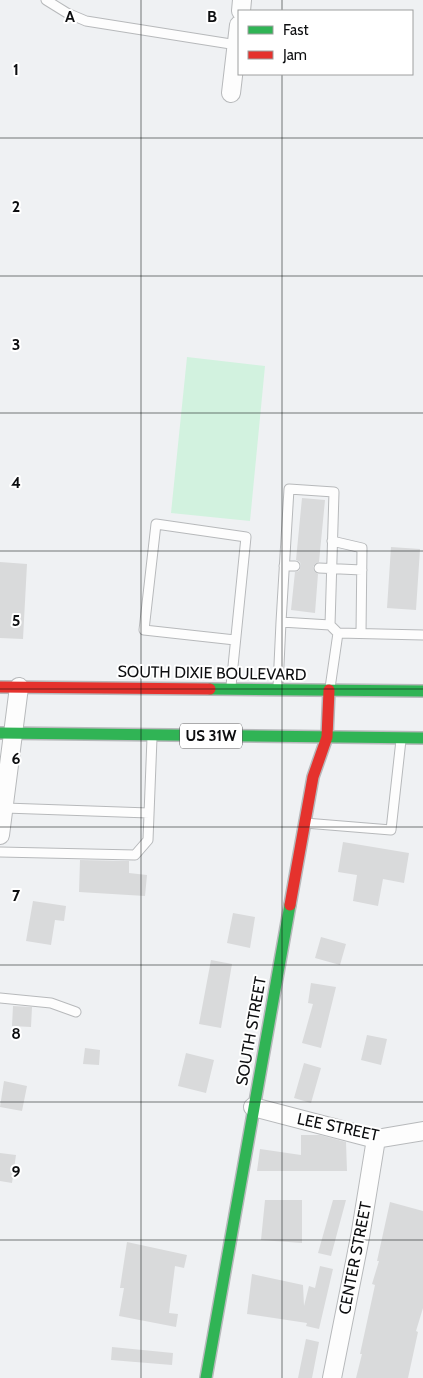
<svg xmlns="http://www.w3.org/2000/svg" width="423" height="1378" font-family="Cabin,sans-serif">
<rect width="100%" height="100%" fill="#eff1f3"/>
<path fill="#d2f2df" d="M187,357l78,9 -15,155 -79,-8z"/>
<path fill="#d9dadb" d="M302,498l23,2 -6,62 -3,1 -3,4 1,4 4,3 -3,39 -24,-3 4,-38 4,-1 2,-5 -1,-4 -4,-2z
M391,547l29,2 -4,61 -29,-2z
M0,562l27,2 -4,75 -23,-1z
M343,842l66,11 -5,30 -21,-4 -5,27 -25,-5 4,-26 -19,-3z
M80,860l49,1v12l18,2 -2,21 -66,-4z
M33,901l33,5 -2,15 -9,-1 -4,25 -25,-4z
M233,913l22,4 -5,31 -23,-5z
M321,937l25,7 -6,21 -25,-7z
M211,960l21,4 -11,64 -22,-4z
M311,983l25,4 -15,61 -19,-5 11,-39 -5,-1z
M13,1006l19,1 -1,20 -19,-1z
M367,1035l20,4 -6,26 -20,-5z
M85,1048l15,2 -1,15 -16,-1z
M186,1053l28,7 -8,33 -28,-7z
M304,1063l17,5 -10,35 -17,-5z
M4,1081l23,5 -5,25 -22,-4z
M301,1135h19l26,7 1,29h-90l3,-22 41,6z
M0,1153l16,2 -4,28 -12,-2z
M265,1200h37v43l-41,-3z
M333,1200h13l-15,56 -13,-3z
M390,1202l33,9v97l-7,23 2,1 -10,46h-52l6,-24h-2l15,-69 -3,-1 7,-23h-2z
M127,1242l60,13 -3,13 -9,-2 -6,47 9,1 -2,13 -57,-11 5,-28h-4z
M320,1266l13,3 -14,60 -13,-3 1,-3 -60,-9 5,-40 51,11 1,21 5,-20 6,2z
M306,1339l13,3 -7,36h-14z
M112,1347l61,6 -1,12 -61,-5z"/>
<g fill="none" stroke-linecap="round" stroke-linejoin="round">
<defs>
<path id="lane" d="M46,0l21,13 19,8 151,24
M332,541l30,7 -1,85
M284,566h11
M319,568l43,2
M330,625l4,-133 -45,-3 -8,133 49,3 8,8
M231,686l15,-149 -90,-13 -12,106 91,10
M278,686l3,-64
M330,688l8,-55 85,2
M5,808l144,5
M305,823l86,7 10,-90
M0,852l135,3 13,-15 4,-102
M0,998l51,5 25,9"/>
<path id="street" d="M241,11l1,-11
M231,93l8,-68
M0,835l19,-148
M253,1107l123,32 47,-8
M332,1378l28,-141 16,-98"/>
<path id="fast" d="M210,689l213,2
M0,733l423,5
M206,1378l84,-473"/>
<path id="jam" d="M0,687l210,2
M290,905l23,-128 14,-40 2,-47"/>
</defs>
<use href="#lane" stroke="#b7b9bb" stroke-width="11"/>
<use href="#street" stroke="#b7b9bb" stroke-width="20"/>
<use href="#fast" stroke="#b7b9bb" stroke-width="14"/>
<use href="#jam" stroke="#b7b9bb" stroke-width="14"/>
<use href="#lane" stroke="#fdfdfd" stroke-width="9"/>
<use href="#street" stroke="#fdfdfd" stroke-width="18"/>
<use href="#fast" stroke="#30b455" stroke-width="11"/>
<use href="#jam" stroke="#e5322d" stroke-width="11"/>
</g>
<path fill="none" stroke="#0d0e10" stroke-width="1" stroke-opacity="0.55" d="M141,0v1378M282,0v11M282,74v1304M0,138h423M0,276h423M0,413h423M0,551h423M0,689h423M0,827h423M0,965h423M0,1102h423M0,1240h423"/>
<g text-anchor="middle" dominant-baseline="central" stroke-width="4" stroke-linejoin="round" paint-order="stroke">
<rect fill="#fff" stroke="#565658" stroke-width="1" x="180" y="723.5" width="62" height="25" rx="4"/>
<g font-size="15" font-weight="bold" fill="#0d0e10">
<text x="211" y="736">US 31W</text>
</g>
<g font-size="16" fill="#0d0e10" stroke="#fff">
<text transform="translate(212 673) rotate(1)">SOUTH DIXIE BOULEVARD</text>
<text transform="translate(251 1031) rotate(-80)">SOUTH STREET</text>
<text transform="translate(338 1127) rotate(12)">LEE STREET</text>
<text transform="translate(355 1258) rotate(-79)">CENTER STREET</text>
</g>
</g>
<g font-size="16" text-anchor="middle" font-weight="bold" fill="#0d0e10" stroke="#fff" stroke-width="4" stroke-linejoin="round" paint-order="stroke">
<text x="70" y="22">A</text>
<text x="212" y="22">B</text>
<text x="16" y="75">1</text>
<text x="16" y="212">2</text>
<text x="16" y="350">3</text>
<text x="16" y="488">4</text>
<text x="16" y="626">5</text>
<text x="16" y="764">6</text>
<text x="16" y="901">7</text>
<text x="16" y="1039">8</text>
<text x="16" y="1177">9</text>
</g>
<rect x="238" y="10" width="175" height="65" fill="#ffffff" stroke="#9e9f9f"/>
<rect x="248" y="26" width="25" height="8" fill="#30b455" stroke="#9e9f9f"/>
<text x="283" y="35" font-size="15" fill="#0d0e10">Fast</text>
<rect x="248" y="51" width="25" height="8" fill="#e5322d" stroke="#9e9f9f"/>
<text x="283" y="60" font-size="15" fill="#0d0e10">Jam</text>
</svg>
